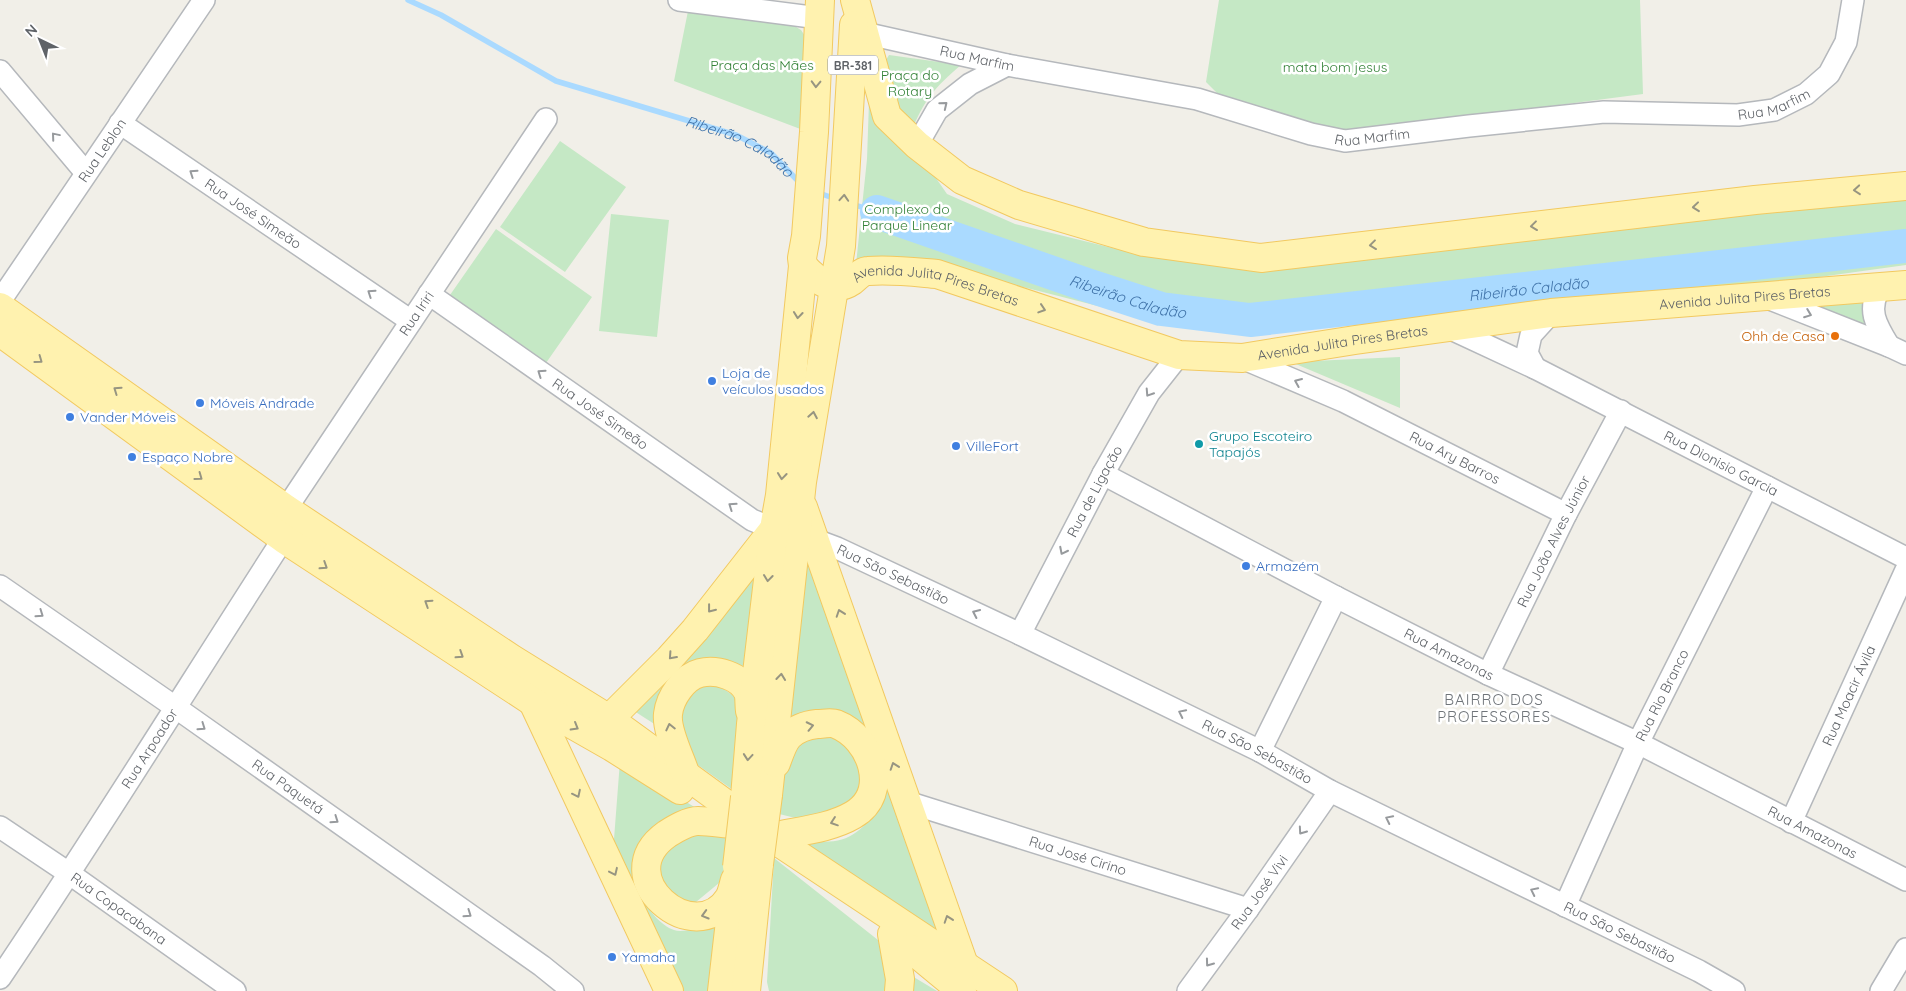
<svg xmlns="http://www.w3.org/2000/svg" width="1906" height="991" font-family="Quicksand,sans-serif">
<rect width="100%" height="100%" fill="#f1efe8"/>
<path fill="#c5e8c5" d="M1219,0h421l3,94 -314,41 -102,-32 -21,-21z
M688,11l100,11 13,8 6,9 -4,91 -129,-49z
M889,55l72,10c-26,22 -38,36 -50,68l-14,-17 -16,-48z
M870,73l50,82 27,39 68,30 126,31 765,-66v76l-130,18 -532,47 -87,-9 -197,-50 -105,3 12,-115z
M560,141l66,46 -61,85 -65,-45z
M611,214l58,6 -12,117 -58,-6z
M496,229l96,68 -46,66 -96,-68z
M1867,296l4,38 -75,-33z
M1400,357v51l-109,-46z
M809,543l145,408 -154,-112c42,8 60,-1 81,-37l-17,-75 -83,5z
M763,565l-11,113 -30,-15 -63,64 -28,-18z
M708,684l13,3 17,12 2,96 -45,-32 -22,-32 8,-38z
M818,733l23,4 26,33 -11,33 -44,19 -37,-9 5,-38 13,-26z
M620,761l76,47c-12,5 -27,10 -38,17 -28,18 -30,45 -16,73 6,11 19,28 32,32 14,5 45,-11 57,-17l-11,78h-39l-68,-139z
M701,828l37,7 -3,21 -16,27 -23,19 -18,3 -29,-43z
M774,858l104,82 11,37 -2,14h-118l-2,-9z
M912,976l25,15h-25z"/>
<g fill="none" stroke-linecap="round" stroke-linejoin="round">
<g stroke="#aadaff" stroke-width="5.5">
<path id="s1" d="M408,0l33,15 115,66 180,54 35,18 29,30"/>
<path d="M816,192l20,7"/>
<path d="M852,204l25,8"/>
</g>
<path stroke="#aadaff" stroke-width="34" id="s2" d="M877,212l210,73 74,24 89,11 656,-74"/>
<defs>
<g id="minor">
<path d="M679,0l140,18"/>
<path id="s3" d="M859,45l5,-12 143,32 190,34 114,35 34,7 124,-15 135,-14 134,3 36,-5 32,-16 23,-20 17,-32 7,-42"/>
<path d="M0,71l86,102"/>
<path id="s4" d="M120,123l291,198"/>
<path d="M917,145l20,-35 33,-26 37,-19"/>
<path d="M1881,286c-15,23 -5,39 8,60"/>
<path id="s5" d="M429,294l323,226 22,9 23,4 40,15 183,86 240,117 70,40 369,180 35,20"/>
<path d="M1765,297l124,49 17,8"/>
<path id="s6" d="M0,301l204,-301"/>
<path id="s7" d="M1447,327l88,41 371,190"/>
<path id="s8" d="M1242,358l101,43 223,113"/>
<path d="M1535,368l-8,-15 4,-18 20,-22"/>
<path id="s9" d="M1103,474l233,123 152,77 150,69 268,137"/>
<path id="s10" d="M286,509l260,-390"/>
<path id="s11" d="M0,586l175,121 367,259 31,25"/>
<path id="s12" d="M1020,634l83,-160 46,-81 30,-38"/>
<path id="s13" d="M1488,674l78,-160 55,-103"/>
<path d="M1260,751l76,-154"/>
<path id="s14" d="M907,802l341,107"/>
<path id="s15" d="M1791,822l115,-252"/>
<path id="s16" d="M0,827l70,47 165,117"/>
<path id="s17" d="M1565,906l73,-163 129,-256"/>
<path id="s18" d="M0,978c95,-141 184,-285 276,-428l17,-24"/>
<path id="s19" d="M1188,991l60,-82 82,-118"/>
<path d="M1881,991l25,-42"/>
</g>
<g id="major">
<path d="M855,0l32,116 30,29 45,35 57,25 125,37 117,16 494,-58 151,-14"/>
<path id="s20" d="M803,266c13,14 30,28 49,15 5,-4 10,-10 16,-10 23,-2 46,1 69,3l242,81 63,3 113,-18 196,-27 355,-28"/>
<path d="M0,307l286,202 226,150 97,60 162,118 232,154"/>
<path d="M0,332l284,207 249,163 79,45 68,43"/>
<path d="M803,507l161,458"/>
<path d="M533,702l136,289"/>
<path d="M609,719l60,-60 26,-29 79,-101"/>
<path d="M685,773c-5,-16 -19,-42 -17,-59 2,-17 16,-37 32,-41 17,-4 40,3 48,19 2,5 1,13 2,19"/>
<path d="M768,795l34,-313 39,-236 13,-221"/>
<path d="M745,797l6,-73 23,-195 6,-34 23,-229 -1,-8 4,-22 8,-104 6,-132"/>
<path d="M733,824c-12,-1 -24,-3 -35,-3 -10,0 -23,8 -31,13 -61,43 28,117 62,64 3,-5 4,-12 6,-18"/>
<path d="M771,837c27,-6 58,-8 82,-22 38,-22 19,-77 -17,-91 -5,-2 -13,0 -19,0 -10,1 -20,4 -28,12 -6,6 -10,19 -13,27"/>
<path d="M892,934l8,45 -1,12"/>
<path d="M911,949l51,42"/>
<path d="M722,991l12,-105"/>
<path d="M746,991l13,-127"/>
</g>
</defs>
<use href="#minor" stroke="#b5b8bc" stroke-width="24"/>
<use href="#major" stroke="#f2c960" stroke-width="30"/>
<use href="#minor" stroke="#fff" stroke-width="21"/>
<use href="#major" stroke="#fff2af" stroke-width="28"/>
<defs>
<path id="major-bridge" d="M759,864l9,-69
M737,867l8,-70"/>
</defs>
<use href="#major-bridge" stroke="#f2c960" stroke-width="30" stroke-linecap="butt"/>
<use href="#major-bridge" stroke="#fff2af" stroke-width="28"/>
</g>
<defs><path id="oneway-chevron" d="M-2-3.5L2.5 0L-2 3.5" fill="none" stroke-width="1.6" stroke-linecap="round" stroke-linejoin="round" transform="scale(1.25)"/></defs>
<g stroke="#979581">
<use href="#oneway-chevron" transform="translate(816 84) rotate(92)"/>
<use href="#oneway-chevron" transform="translate(1857 190) rotate(175)"/>
<use href="#oneway-chevron" transform="translate(844 198) rotate(-86)"/>
<use href="#oneway-chevron" transform="translate(1696 207) rotate(174)"/>
<use href="#oneway-chevron" transform="translate(1534 226) rotate(173)"/>
<use href="#oneway-chevron" transform="translate(1373 245) rotate(173)"/>
<use href="#oneway-chevron" transform="translate(1042 309) rotate(18)"/>
<use href="#oneway-chevron" transform="translate(798 315) rotate(96)"/>
<use href="#oneway-chevron" transform="translate(39 360) rotate(36)"/>
<use href="#oneway-chevron" transform="translate(117 390) rotate(-145)"/>
<use href="#oneway-chevron" transform="translate(813 415) rotate(-80)"/>
<use href="#oneway-chevron" transform="translate(782 476) rotate(96)"/>
<use href="#oneway-chevron" transform="translate(199 477) rotate(36)"/>
<use href="#oneway-chevron" transform="translate(324 566) rotate(33)"/>
<use href="#oneway-chevron" transform="translate(768 578) rotate(97)"/>
<use href="#oneway-chevron" transform="translate(428 603) rotate(-147)"/>
<use href="#oneway-chevron" transform="translate(711 609) rotate(128)"/>
<use href="#oneway-chevron" transform="translate(840 613) rotate(-109)"/>
<use href="#oneway-chevron" transform="translate(460 655) rotate(33)"/>
<use href="#oneway-chevron" transform="translate(672 656) rotate(132)"/>
<use href="#oneway-chevron" transform="translate(781 677) rotate(-84)"/>
<use href="#oneway-chevron" transform="translate(810 726) rotate(-12)"/>
<use href="#oneway-chevron" transform="translate(575 727) rotate(30)"/>
<use href="#oneway-chevron" transform="translate(670 727) rotate(-103)"/>
<use href="#oneway-chevron" transform="translate(748 757) rotate(95)"/>
<use href="#oneway-chevron" transform="translate(894 766) rotate(-109)"/>
<use href="#oneway-chevron" transform="translate(577 794) rotate(64)"/>
<use href="#oneway-chevron" transform="translate(834 822) rotate(161)"/>
<use href="#oneway-chevron" transform="translate(614 872) rotate(65)"/>
<use href="#oneway-chevron" transform="translate(705 915) rotate(164)"/>
<use href="#oneway-chevron" transform="translate(948 919) rotate(-109)"/>
</g>
<g stroke="#979a9d">
<use href="#oneway-chevron" transform="translate(944 105) rotate(-39)"/>
<use href="#oneway-chevron" transform="translate(55 136) rotate(-130)"/>
<use href="#oneway-chevron" transform="translate(193 173) rotate(-146)"/>
<use href="#oneway-chevron" transform="translate(371 293) rotate(-146)"/>
<use href="#oneway-chevron" transform="translate(1808 314) rotate(21)"/>
<use href="#oneway-chevron" transform="translate(541 373) rotate(-145)"/>
<use href="#oneway-chevron" transform="translate(1298 382) rotate(-157)"/>
<use href="#oneway-chevron" transform="translate(1149 393) rotate(123)"/>
<use href="#oneway-chevron" transform="translate(732 506) rotate(-145)"/>
<use href="#oneway-chevron" transform="translate(1063 551) rotate(117)"/>
<use href="#oneway-chevron" transform="translate(976 613) rotate(-155)"/>
<use href="#oneway-chevron" transform="translate(40 614) rotate(35)"/>
<use href="#oneway-chevron" transform="translate(1182 713) rotate(-154)"/>
<use href="#oneway-chevron" transform="translate(202 727) rotate(35)"/>
<use href="#oneway-chevron" transform="translate(1389 819) rotate(-154)"/>
<use href="#oneway-chevron" transform="translate(335 820) rotate(35)"/>
<use href="#oneway-chevron" transform="translate(1302 831) rotate(125)"/>
<use href="#oneway-chevron" transform="translate(1534 891) rotate(-154)"/>
<use href="#oneway-chevron" transform="translate(468 914) rotate(35)"/>
<use href="#oneway-chevron" transform="translate(1209 963) rotate(126)"/>
</g>
<circle fill="#e8710a" stroke="#fff" stroke-width="2" cx="1835" cy="336" r="5"/>
<g fill="#3f7fe0" stroke="#fff" stroke-width="2">
<circle cx="712" cy="381" r="5"/>
<circle cx="200" cy="403" r="5"/>
<circle cx="70" cy="417" r="5"/>
<circle cx="956" cy="446" r="5"/>
<circle cx="132" cy="457" r="5"/>
<circle cx="1246" cy="566" r="5"/>
<circle cx="612" cy="957" r="5"/>
</g>
<circle fill="#0f9aa8" stroke="#fff" stroke-width="2" cx="1199" cy="444" r="5"/>
<g text-anchor="middle" dominant-baseline="central" stroke-width="5" stroke-linejoin="round" paint-order="stroke">
<rect fill="#fff" stroke="#8f9295" stroke-width="1" x="828" y="55.5" width="50" height="19" rx="4"/>
<g font-size="12" font-weight="bold" fill="#5f6368">
<text x="853" y="65">BR-381</text>
</g>
<g font-size="14" fill="#5f6368" stroke="#fff">
<text stroke="none"><textPath href="#s3" startOffset="129">Rua Marfim</textPath></text>
<text stroke="none"><textPath href="#s3" startOffset="939">Rua Marfim</textPath></text>
<text stroke="none"><textPath href="#s3" startOffset="534">Rua Marfim</textPath></text>
<text stroke="none"><textPath href="#s6" startOffset="182">Rua Leblon</textPath></text>
<text stroke="none"><textPath href="#s4" startOffset="161">Rua José Simeão</textPath></text>
<text stroke="none"><textPath href="#s20" startOffset="145">Avenida Julita Pires Bretas</textPath></text>
<text stroke="none"><textPath href="#s20" startOffset="970">Avenida Julita Pires Bretas</textPath></text>
<text stroke="none"><textPath href="#s10" startOffset="235">Rua Iriri</textPath></text>
<text stroke="none"><textPath href="#s20" startOffset="565">Avenida Julita Pires Bretas</textPath></text>
<text stroke="none"><textPath href="#s5" startOffset="209">Rua José Simeão</textPath></text>
<text stroke="none"><textPath href="#s8" startOffset="235">Rua Ary Barros</textPath></text>
<text stroke="none"><textPath href="#s7" startOffset="306">Rua Dionisio Garcia</textPath></text>
<text stroke="none"><textPath href="#s12" startOffset="161">Rua de Ligação</textPath></text>
<text stroke="none"><textPath href="#s13" startOffset="148">Rua João Alves Júnior</textPath></text>
<text stroke="none"><textPath href="#s5" startOffset="546">Rua São Sebastião</textPath></text>
<text stroke="none"><textPath href="#s9" startOffset="390">Rua Amazonas</textPath></text>
<text stroke="none"><textPath href="#s17" startOffset="232">Rua Rio Branco</textPath></text>
<text stroke="none"><textPath href="#s15" startOffset="139">Rua Moacir Ávila</textPath></text>
<text stroke="none"><textPath href="#s18" startOffset="274">Rua Arpoador</textPath></text>
<text stroke="none"><textPath href="#s5" startOffset="951">Rua São Sebastião</textPath></text>
<text stroke="none"><textPath href="#s11" startOffset="351">Rua Paquetá</textPath></text>
<text stroke="none"><textPath href="#s9" startOffset="795">Rua Amazonas</textPath></text>
<text stroke="none"><textPath href="#s14" startOffset="179">Rua José Cirino</textPath></text>
<text stroke="none"><textPath href="#s19" startOffset="122">Rua José Vivi</textPath></text>
<text stroke="none"><textPath href="#s16" startOffset="144">Rua Copacabana</textPath></text>
<text stroke="none"><textPath href="#s5" startOffset="1356">Rua São Sebastião</textPath></text>
</g>
<g font-size="14" fill="#348238" stroke="#fff">
<text x="762" y="65">Praça das Mães</text>
<text x="1335" y="67">mata bom jesus</text>
<text x="910" y="75">Praça do<tspan x="910" dy="16">Rotary</tspan></text>
<text x="907" y="209">Complexo do<tspan x="907" dy="16">Parque Linear</tspan></text>
</g>
<g font-size="14" fill="#c56008" stroke="#fff" text-anchor="end">
<text x="1825" y="336">Ohh de Casa</text>
</g>
<g font-size="14" fill="#366cbe" stroke="#fff" text-anchor="start">
<text x="722" y="373">Loja de<tspan x="722" dy="16">veículos usados</tspan></text>
<text x="210" y="403">Móveis Andrade</text>
<text x="80" y="417">Vander Móveis</text>
<text x="966" y="446">VilleFort</text>
<text x="142" y="457">Espaço Nobre</text>
<text x="1256" y="566">Armazém</text>
<text x="622" y="957">Yamaha</text>
</g>
<g font-size="14" fill="#0d838f" stroke="#fff" text-anchor="start">
<text x="1209" y="436">Grupo Escoteiro<tspan x="1209" dy="16">Tapajós</tspan></text>
</g>
<g font-size="15" font-style="italic" fill="#4174aa" stroke="#fff">
<text stroke="none"><textPath href="#s1" startOffset="365">Ribeirão Caladão</textPath></text>
<text stroke="none"><textPath href="#s2" startOffset="670">Ribeirão Caladão</textPath></text>
<text stroke="none"><textPath href="#s2" startOffset="265">Ribeirão Caladão</textPath></text>
</g>
<g font-size="15" letter-spacing="1" fill="#70757a" stroke="#fff">
<text x="1494" y="699">BAIRRO DOS<tspan x="1494" dy="17">PROFESSORES</tspan></text>
</g>
</g>
<g transform="translate(40 40) rotate(317)" stroke="#ffffff" stroke-width="4" paint-order="stroke">
<path d="M0-4L9 19L0 12L-9 19Z" fill="#5f6368"/>
<text y="-8" font-size="14" font-weight="bold" text-anchor="middle" fill="#5f6368">N</text>
</g>
</svg>
